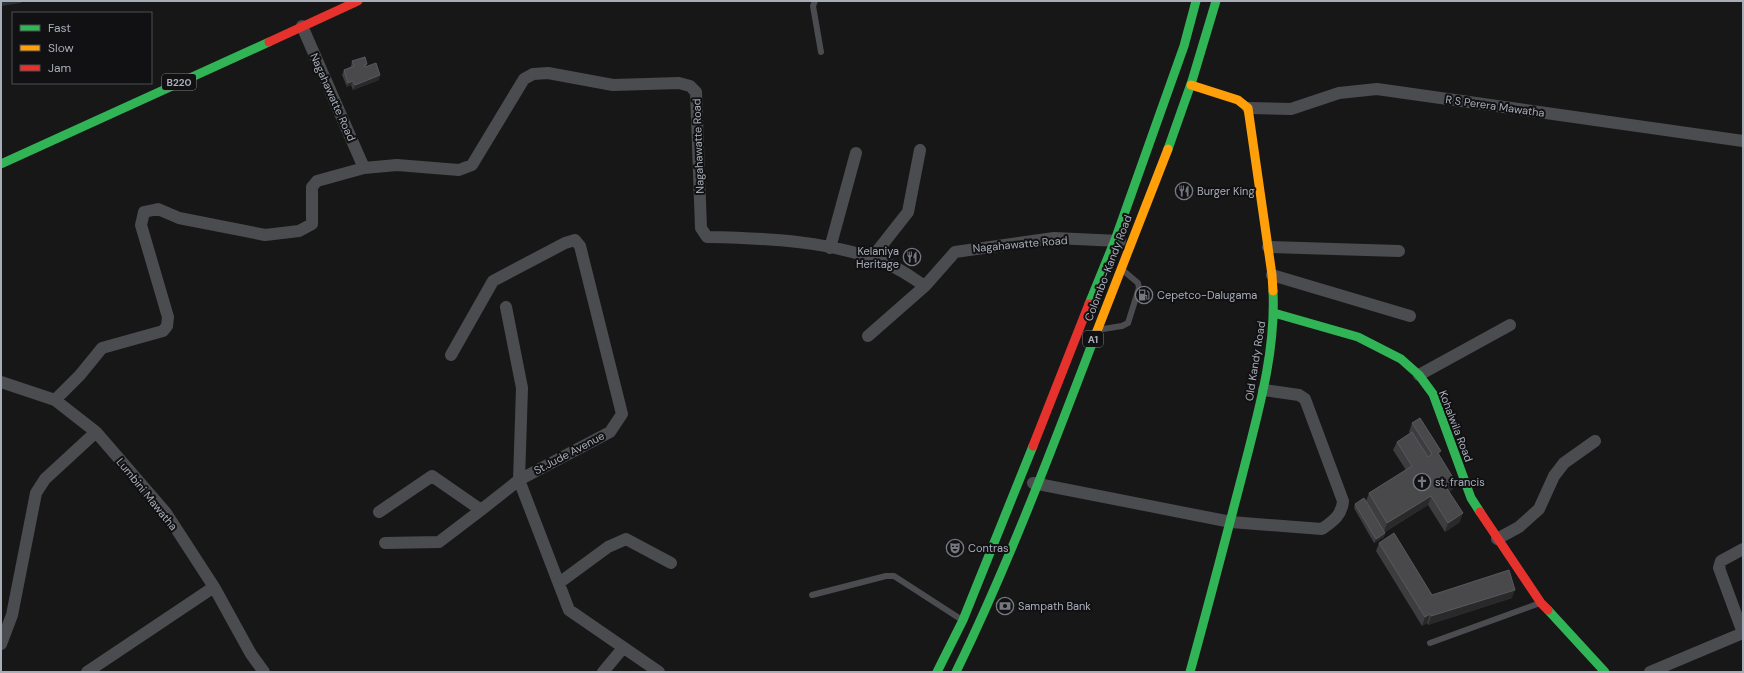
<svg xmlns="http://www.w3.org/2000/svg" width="1744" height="673" font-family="'DM Sans',sans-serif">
<rect width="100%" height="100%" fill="#171717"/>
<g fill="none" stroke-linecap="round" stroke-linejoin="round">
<path stroke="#2a3239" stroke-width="4" d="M1,4l19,-3"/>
<path stroke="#4b4c50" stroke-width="6" d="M815,1l-2,5 8,46
M1103,329l19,-3 6,-3 11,-35 -1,-5 -13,-11
M812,595l74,-19h8l65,42
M1430,643l110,-40"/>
<path stroke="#4b4c50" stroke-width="12" d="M302,26l62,142 33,-3 62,5 13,-5 52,-86 9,-5 15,-1 65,12 66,-2 11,3 6,6 5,136 6,9c59,1 133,4 187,30 11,5 21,13 31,19
M1248,108l43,1 48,-16 38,-4 366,52
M1268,247l131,4
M830,248l26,-95
M871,259l37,-47 12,-62
M1272,275l138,41
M868,336l57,-50 30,-34 99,-14 66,3
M451,355l42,-74 72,-38 10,-3 5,6 42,168 -12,18 -91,48 50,130 90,62
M1419,375l91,-50
M1,382l54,18 41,32 70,81 48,74 37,67 13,18
M55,400l25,-25 22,-27 61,-17 4,-5 1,-9 -27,-92 3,-13 14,-3 21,9 86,17 34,-4 13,-7v-37l5,-6 47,-13
M1033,483l198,39 91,7c11,-8 20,-14 21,-28l-38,-102 -6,-4 -35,-5
M379,512l53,-36 49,34 38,-30 3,-92 -16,-81
M1497,539l22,-12 20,-18 15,-33 10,-13 31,-22
M385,543l54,-1 42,-32
M559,583l49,-36 18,-8 45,24
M1743,633l-24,-65 2,-7 22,-12
M1,644l11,-29 24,-122 9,-14 51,-47
M87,672l127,-85
M603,672l20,-24
M1650,672l93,-39"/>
<path stroke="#30b455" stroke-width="9" d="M1168,149l24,-68 24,-80
M1,164l268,-122
M1089,304l26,-64 69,-194 12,-45
M1274,313l84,24 43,22 18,16 14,19 38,104 9,14
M1548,610l57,62
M937,672l26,-52 70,-174
M956,672c54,-111 97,-226 141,-341
M1190,672c18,-65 35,-131 52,-196 15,-60 34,-122 31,-185"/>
<path stroke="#ff9f0a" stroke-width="9" d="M1191,85l47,15 10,8 24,167 1,16
M1097,331l71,-182"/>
<path stroke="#e5322d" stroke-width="9" d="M269,42l89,-41
M1033,446l56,-142
M1480,512l61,91 7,7"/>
</g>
<path fill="#3d3d3f" d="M352,61l15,3 -1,2 13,14 -26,10 -2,-5 -4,2 -5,-12 2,-5 7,-3v-1z
M1412,423l27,33 16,25 -3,9 -3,1 11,31 -15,10 -17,-27 -43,27 -1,5 -10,6 -20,-35 1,-4 11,-3 3,-8 37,-23 -13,-20 4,-8 13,-9 -1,-1z
M1379,543l53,52 80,3 -84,27 -1,-2 -5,3 -46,-75z"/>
<path fill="#29292a" d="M380,75l-1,5 -26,10 2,-5z
M353,81l-2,4 -4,2 1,-4z
M1455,481l-3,9 -9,5 3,-8z
M1431,496l-3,9 -44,27 3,-9z
M1463,513l-3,9 -15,10 3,-9z
M1385,533l-1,4 -10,6 2,-4z
M1515,590l-3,8 -84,27 3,-9z
M1430,614l-3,9 -5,3 3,-9z"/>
<path fill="#49494c" stroke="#58595d" d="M365,57l2,7 -3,1 1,2 11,-4 4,12 -25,10 -2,-4 -5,2 -4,-13 10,-4 -2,-5z
M1420,418l21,33 -3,2 17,28 -9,6 17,26 -15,10 -17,-27 -44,27 -18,-30 43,-27 -15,-24 15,-10 16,25 4,-3 -20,-31z
M1364,498l21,35 -9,6 -21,-35z
M1394,533l38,62 77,-25 6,20 -84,26 -1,-2 -5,3 -46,-74z"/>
<defs>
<symbol id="restaurant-ring" viewBox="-11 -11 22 22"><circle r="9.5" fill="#111113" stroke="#757880" stroke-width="1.5"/><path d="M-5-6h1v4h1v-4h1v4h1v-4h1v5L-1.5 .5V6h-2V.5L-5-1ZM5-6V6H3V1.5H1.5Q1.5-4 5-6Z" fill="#757880"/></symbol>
<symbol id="fuel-ring" viewBox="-11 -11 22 22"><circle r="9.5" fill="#111113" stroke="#757880" stroke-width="1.5"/><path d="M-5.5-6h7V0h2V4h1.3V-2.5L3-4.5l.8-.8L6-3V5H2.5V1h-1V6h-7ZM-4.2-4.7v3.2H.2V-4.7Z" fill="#757880"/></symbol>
<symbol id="church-ring" viewBox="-11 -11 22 22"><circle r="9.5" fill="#111113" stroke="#757880" stroke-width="1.5"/><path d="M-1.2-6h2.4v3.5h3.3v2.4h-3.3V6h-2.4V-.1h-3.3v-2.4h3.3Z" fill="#757880"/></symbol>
<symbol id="theatre-ring" viewBox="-11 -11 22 22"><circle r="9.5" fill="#111113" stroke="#757880" stroke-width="1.5"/><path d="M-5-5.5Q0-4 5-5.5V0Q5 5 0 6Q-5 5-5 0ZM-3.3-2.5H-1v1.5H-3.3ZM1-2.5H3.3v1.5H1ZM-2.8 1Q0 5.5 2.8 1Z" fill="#757880"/></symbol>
<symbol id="bank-ring" viewBox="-11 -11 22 22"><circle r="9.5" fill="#111113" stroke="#757880" stroke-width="1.5"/><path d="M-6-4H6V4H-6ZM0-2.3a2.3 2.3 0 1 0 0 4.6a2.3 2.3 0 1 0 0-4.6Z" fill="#757880"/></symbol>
</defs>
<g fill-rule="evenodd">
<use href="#restaurant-ring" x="1174" y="181" width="20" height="20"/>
<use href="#restaurant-ring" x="902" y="247" width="20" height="20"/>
<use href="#fuel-ring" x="1134" y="285" width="20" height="20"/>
<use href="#church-ring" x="1412" y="472" width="20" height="20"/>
<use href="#theatre-ring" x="945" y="538" width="20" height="20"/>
<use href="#bank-ring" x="995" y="596" width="20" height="20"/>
</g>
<g text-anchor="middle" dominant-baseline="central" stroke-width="4" stroke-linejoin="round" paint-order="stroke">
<g fill="#111113" stroke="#7b7e86" stroke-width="1">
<rect x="162" y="74" width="34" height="16" rx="3"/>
<rect x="1083" y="331" width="20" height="16" rx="3"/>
</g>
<g font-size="10" font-weight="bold" fill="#a8adb8">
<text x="179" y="82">B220</text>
<text x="1093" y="339">A1</text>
</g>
<g font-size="11" fill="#a8adb8" stroke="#111113">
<text transform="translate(333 97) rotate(66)">Nagahawatte Road</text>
<text transform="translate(1495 106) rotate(8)">R S Perera Mawatha</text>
<text transform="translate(698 146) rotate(-92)">Nagahawatte Road</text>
<text transform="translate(1020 244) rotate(-5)">Nagahawatte Road</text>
<text transform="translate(1108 268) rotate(-69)">Colombo-Kandy Road</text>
<text transform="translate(1255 361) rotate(-81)">Old Kandy Road</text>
<text transform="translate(1456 426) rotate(69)">Kohalwila Road</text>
<text transform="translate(569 453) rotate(-28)">St.Jude Avenue</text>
<text transform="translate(147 494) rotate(51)">Lumbini Mawatha</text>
</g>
<g font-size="11" fill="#a8adb8" stroke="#111113" text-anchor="start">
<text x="1197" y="191">Burger King</text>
<text x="899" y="251" text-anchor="end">Kelaniya<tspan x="899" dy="13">Heritage</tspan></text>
<text x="1157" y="295">Cepetco-Dalugama</text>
<text x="1435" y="482">st, francis</text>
<text x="968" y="548">Contras</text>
<text x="1018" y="606">Sampath Bank</text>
</g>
</g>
<rect width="1744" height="673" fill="none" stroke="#a8adb8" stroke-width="4"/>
<rect x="12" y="12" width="140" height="72" fill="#111113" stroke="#4d4f55"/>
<rect x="20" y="25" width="20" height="6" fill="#30b455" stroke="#4d4f55"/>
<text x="48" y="32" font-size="12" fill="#a8adb8">Fast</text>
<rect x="20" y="45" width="20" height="6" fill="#ff9f0a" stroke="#4d4f55"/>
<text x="48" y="52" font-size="12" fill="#a8adb8">Slow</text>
<rect x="20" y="65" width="20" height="6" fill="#e5322d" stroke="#4d4f55"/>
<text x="48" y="72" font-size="12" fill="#a8adb8">Jam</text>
</svg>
